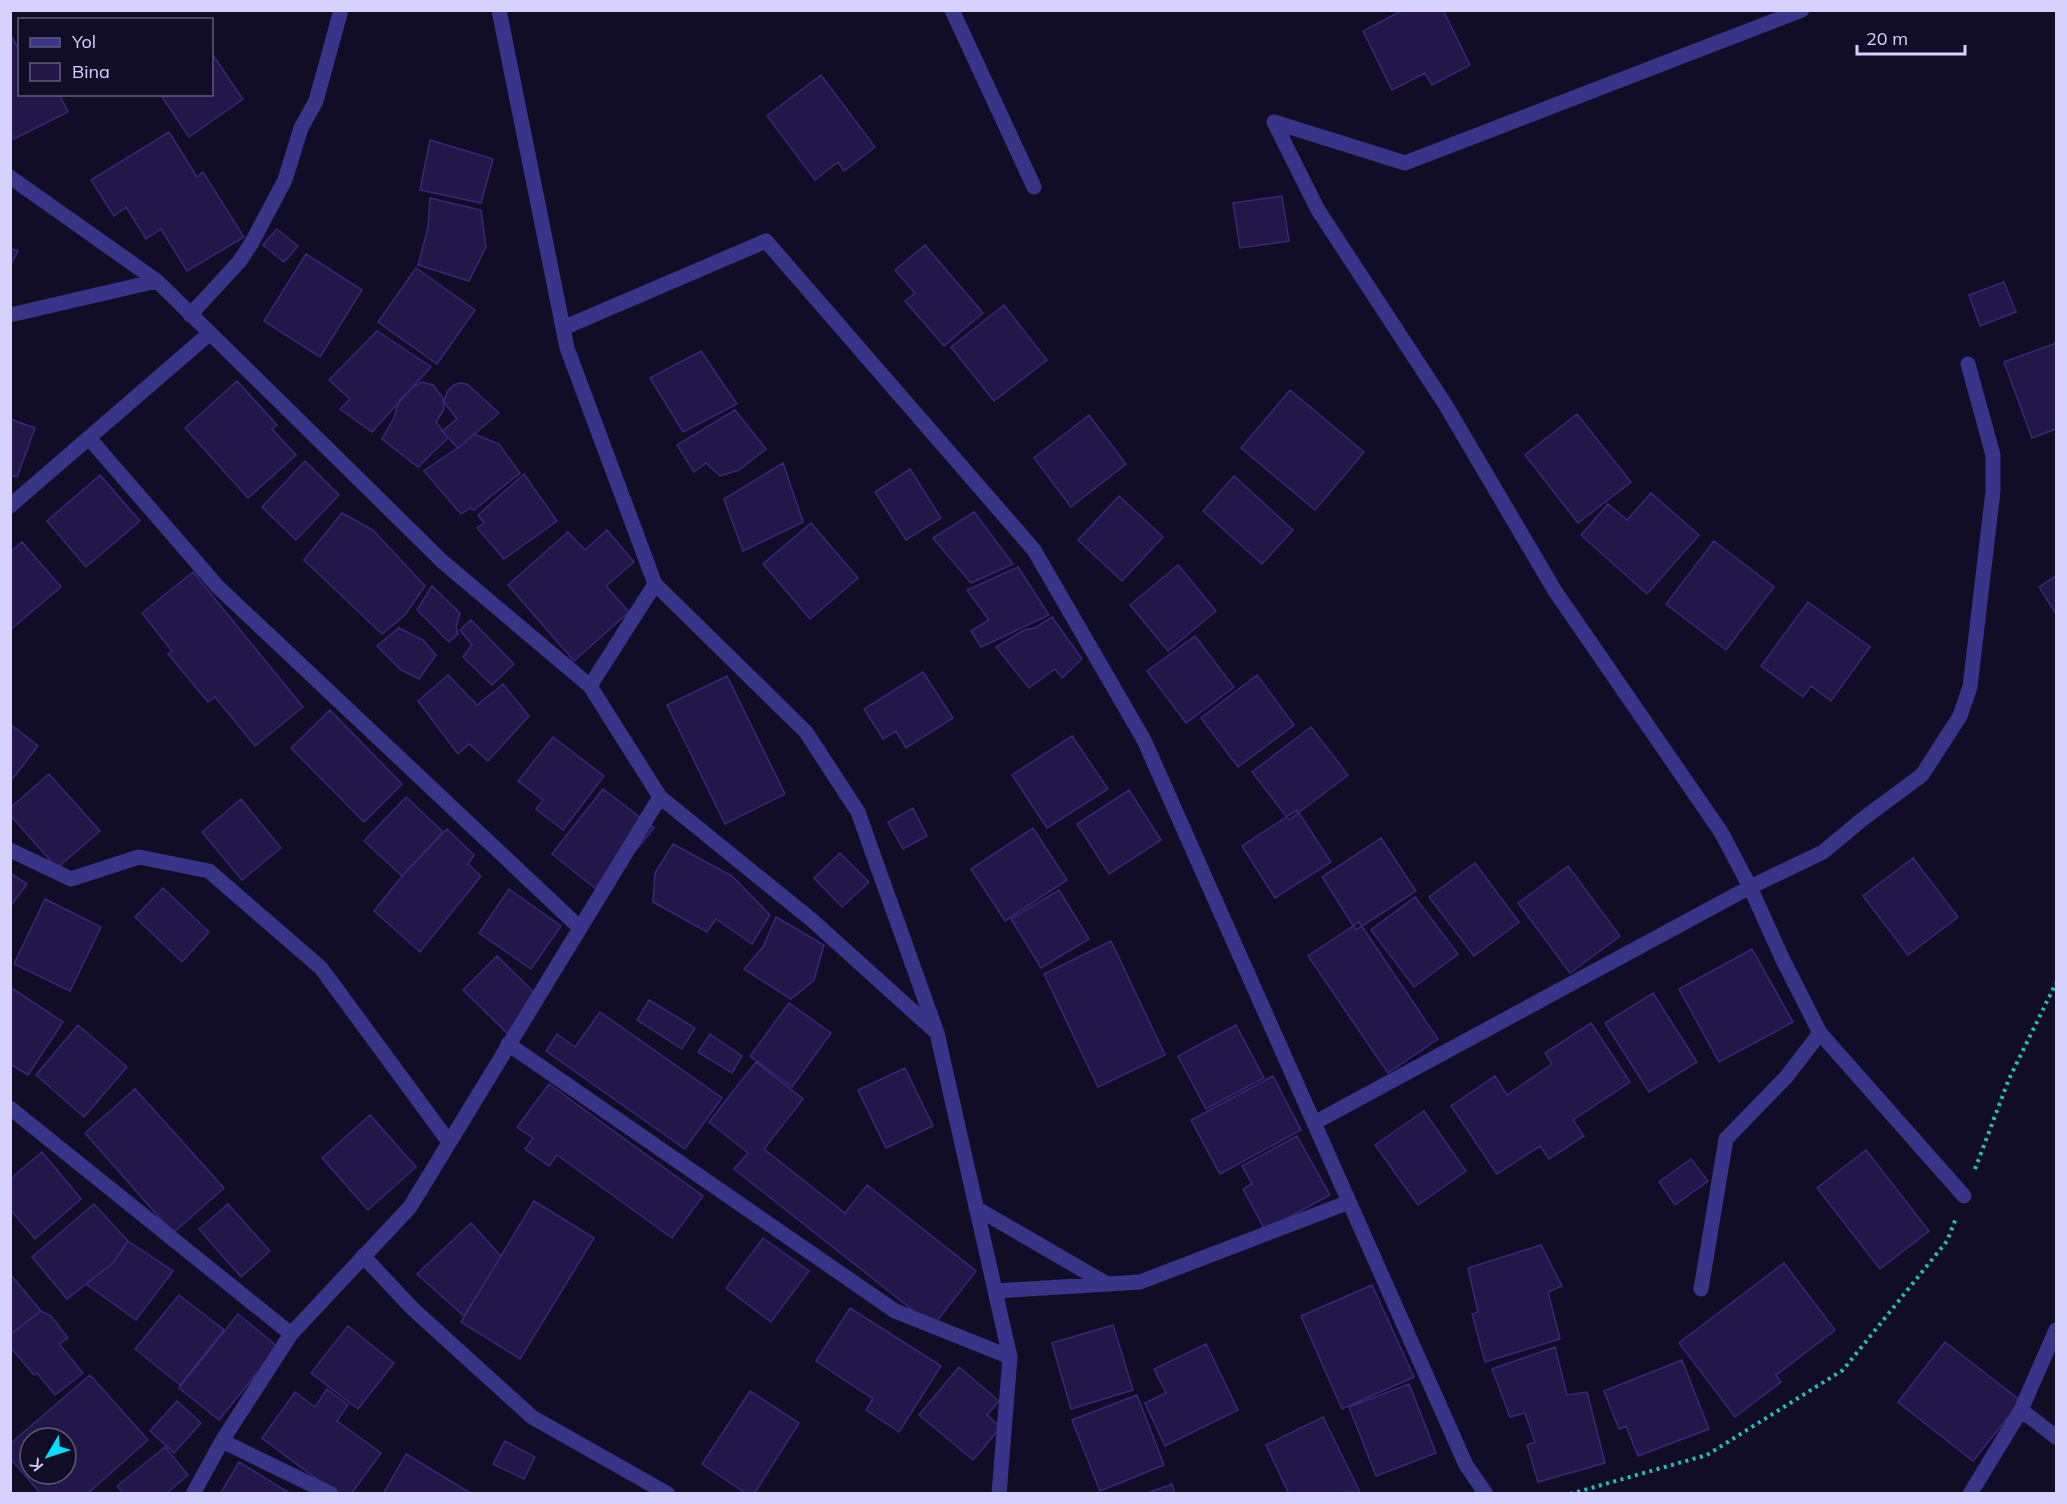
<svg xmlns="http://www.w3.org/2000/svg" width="2067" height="1504" font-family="Mulish,sans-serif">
<rect width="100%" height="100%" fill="#110d26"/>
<path fill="#221748" stroke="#382876" stroke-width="1.5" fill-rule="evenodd" d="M1403,10h40l27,55 -38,20 -7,-12 -33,17 -29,-59z
M10,34l10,17v43h39l9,18 -54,27 -4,-7z
M212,54l31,45 -54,38 -29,-43h52z
M821,75l54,72 -31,24 -6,-9 -23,18 -48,-64z
M169,132l28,45 6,-5 41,65 -57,34 -26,-42 -15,10 -20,-32 -12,9 -23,-36z
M430,140l63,19 -12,44 -61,-13z
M1282,196l7,45 -49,7 -7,-45z
M430,198l51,12 5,37 -17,34 -51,-16 10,-37z
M277,229l21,17 -14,16 -21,-17z
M925,245l58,68 -39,33 -39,-45 10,-8 -20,-23z
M10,248l8,3 -8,15z
M306,254l56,36 -42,67 -56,-36z
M416,268l59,42 -38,54 -59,-42z
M2004,282l12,30 -36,14 -11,-31z
M1004,305l43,55 -53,41 -43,-54z
M377,331l54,36 -59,65 -32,-23 10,-10 -21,-19z
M2056,343v86l-24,9 -28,-76z
M701,351l36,53 -54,28 -33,-54z
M237,381l40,44 -5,4 24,26 -48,43 -63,-70z
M422,382l11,3 10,13 1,11 -8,13 12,16 -30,29 -36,-28 12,-21 5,-17 14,-14z
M460,383l7,1 32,29 -41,35 -16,-17 15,-12 -13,-17 3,-10 7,-7z
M1290,390l74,62 -49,58 -74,-62z
M735,410l31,39 -27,21 -19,6 -14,-13 -12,9 -17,-27z
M1577,414l54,68 -53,41 -53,-68z
M1089,415l37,49 -55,43 -37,-49z
M10,419l25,9 -18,49 -7,-2z
M474,434l25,10 21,29 -46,37 -4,-2 -9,6 -37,-43 39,-27z
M305,461l34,34 -43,45 -34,-33z
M783,463l20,59 -60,29 -19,-52z
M910,469l31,49 -35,22 -31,-48z
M524,474l33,47 -53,38 -27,-31 7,-5 -6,-8z
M100,475l40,46 -54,46 -39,-46z
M1234,476l59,54 -31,34 -59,-53z
M1651,493l48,42 -52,59 -66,-59 27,-31 19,16z
M1119,496l44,41 -41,44 -44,-41z
M974,512l39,52 -42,19 -38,-45z
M342,513l31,17 52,56 -20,29 -23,19 -78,-74z
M811,523l47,55 -48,41 -47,-55z
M607,530l27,32 -28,24 23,26 -55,49 -66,-76 60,-53 17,18z
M1714,541l60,46 -48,63 -60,-46z
M22,542l39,45 -51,43v-78z
M1178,565l38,46 -48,40 -38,-46z
M1018,567l31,48 -68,32 -10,-16 18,-11 -22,-30z
M193,572l110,135 -48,39 -40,-49 -7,5 -40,-48 4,-3 -30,-38z
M2056,576v38l-17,-27z
M432,586l28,27 -4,14 2,7 -9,8 -32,-32z
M1808,602l62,45 -39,54 -20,-15 -8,11 -42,-31z
M1052,617l30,42 -20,19 -7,-9 -26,19 -33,-41 28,-17 11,-2z
M471,620l43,44 -22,21 -29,-28 9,-12 -12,-15z
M399,628l24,12 13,15 -17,24 -18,-9 -24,-24z
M1195,636l39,51 -48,36 -39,-52z
M923,672l30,46 -47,30 -10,-17 -13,8 -19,-30z
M448,675l29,30 26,-21 26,32 -41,45 -19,-17 -11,10 -40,-53z
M1257,675l37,50 -56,42 -37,-49z
M727,676l58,118 -60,30 -58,-119z
M330,710l72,74 -38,38 -73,-74z
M10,724l28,22 -28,36z
M1311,727l37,48 -59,45 -37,-48z
M1072,736l36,53 -61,39 -35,-53z
M553,737l51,39 -41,54 -27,-21 7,-9 -25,-19z
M49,774l51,57 -43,37 -47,-53v-7z
M603,789l51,39 -53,65 -49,-39z
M1129,790l32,50 -52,34 -32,-50z
M406,797l37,35 -41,44 -38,-35z
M241,799l40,49 -39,32 -40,-48z
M913,808l14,28 -24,13 -15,-27z
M1297,810l34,52 -56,36 -33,-52z
M1033,828l34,52 -62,41 -34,-52z
M447,829l27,26 -6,9 13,12 -61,76 -46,-41 28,-35z
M1381,838l35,53 -60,39 -34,-53z
M673,844l59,32 38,39 -18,29 -36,-25 -9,13 -54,-30 2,-29z
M840,853l29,29 -27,25 -28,-29z
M1913,858l45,59 -50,38 -45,-59z
M1475,863l44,59 -45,34 -45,-59z
M1568,866l52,70 -50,37 -52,-70z
M10,873l17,11 -17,23z
M163,888l46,44 -27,30 -47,-45z
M509,889l52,37 -30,43 -52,-36z
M1059,890l30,49 -48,29 -30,-49z
M1415,897l43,57 -44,33 -43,-57z
M45,899l56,28 -31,64 -56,-27z
M776,917l48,28 -10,35 -23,19 -47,-30 19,-22z
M1359,922l79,117 -50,34 -80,-117z
M1111,941l54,114 -67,32 -54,-113z
M1752,949l41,73 -74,40 -40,-73z
M497,956l45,44 -34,34 -45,-44z
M10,987l53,35 -35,53 -18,-11z
M1653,993l44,69 -48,30 -44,-69z
M649,1000l46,28 -13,21 -45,-29z
M789,1003l42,30 -39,54 -42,-31z
M600,1012l122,86 -37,51 -139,-98 11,-17 18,13z
M1591,1023l39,59 -57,38 11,16 -35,23 -9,-13 -43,28 -46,-68 44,-30 12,19 45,-31 -7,-11z
M78,1025l49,42 -43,50 -48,-42z
M1236,1025l28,53 -58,31 -28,-53z
M710,1034l32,22 -10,17 -34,-21z
M756,1062l47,37 -39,50 81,64 22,-28 109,86 -43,55 -199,-157 14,-16 -39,-31z
M905,1068l28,58 -47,22 -28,-58z
M1273,1076l28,54 -81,44 -29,-54z
M549,1084l154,112 -31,42 -115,-83 -8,11 -24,-17 8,-11 -16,-11z
M135,1089l89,99 -51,45 -88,-100z
M1424,1111l42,60 -48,34 -43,-60z
M370,1115l46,52 -48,43 -46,-52z
M1297,1136l33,59 -65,35 -22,-41 9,-5 -10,-18z
M1866,1150l63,81 -49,38 -63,-81z
M42,1152l39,47 -46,40 -25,-30v-30z
M1691,1159l17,22 -33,24 -16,-23z
M534,1201l60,37 -74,121 -59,-37z
M94,1204l34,37 -15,22 -46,36 -35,-42z
M228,1204l42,47 -29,26 -42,-48z
M471,1223l30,33 -37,60 -47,-42z
M763,1238l46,33 -38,51 -45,-34z
M128,1241l45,30 -37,49 -50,-36 27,-21z
M1541,1245l21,41 -14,6 12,47 -75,23 -13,-48 6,-2 -10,-44z
M1784,1263l51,67 -59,45 5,7 -46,35 -56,-74z
M10,1274l31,37 -31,24z
M1372,1285l42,92 -72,32 -41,-93z
M179,1295l45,35 -44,55 -45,-36z
M850,1308l91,58 -42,66 -33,-22 7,-11 -57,-38z
M41,1311l10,5 17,22 -9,6 24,29 -28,22 -18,-22 -3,2 -24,-28v-12z
M238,1314l40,33 -59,73 -40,-32z
M1113,1325l20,65 -62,19 -19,-66z
M348,1326l46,37 -36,46 -47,-36z
M1945,1342l76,59 -48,60 -75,-59z
M1206,1344l32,66 -73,36 -20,-43 21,-10 -12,-24z
M1555,1347l12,48 20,-3 18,71 -67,19 -11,-37 8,-3 -10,-29 -15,4 -18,-48z
M1682,1360l27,69 -71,27 -12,-30 -7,3 -15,-38z
M959,1367l40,34 -12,14 14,12 -28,33 -54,-45z
M90,1375l58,65 -61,54h-46l-31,-36v-14zM30,1438h36v36h-36z
M1409,1384l27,69 -60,23 -27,-69z
M327,1389l21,16 -11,16 44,32 -30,41h-14l-75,-56 33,-46 20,15z
M750,1391l49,32 -45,71h-7l-45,-30z
M1137,1395l27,70 -64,26 -28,-71z
M177,1401l24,22 -27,30 -24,-22z
M1323,1417l37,75 -71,2 -23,-49z
M505,1441l30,16 -11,22 -31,-15z
M165,1447l23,28 -22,19h-42l-7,-8z
M406,1454l66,40h-89z
M239,1462l52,32h-71z
M1172,1484l3,10h-30z"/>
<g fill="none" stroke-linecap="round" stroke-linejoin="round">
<path stroke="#25bfb8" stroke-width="4" stroke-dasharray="3 4.5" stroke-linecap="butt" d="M1975,1169l34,-90 47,-96
M1570,1494l137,-39 136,-85 104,-129 9,-23"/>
<path stroke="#383488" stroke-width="15" d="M499,10l68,338 88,236 151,148 52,80 79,221 73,324 -11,137
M952,10l82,177
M1274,122l44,88 127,194 110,187 166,241 29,55 32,71 38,75 -33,43 -61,63 -25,150
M1274,122l131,41 397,-153
M10,177l147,104 -147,34
M157,281l286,281 147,124
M190,315l49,-53 12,-18 34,-64 16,-52 15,-27 25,-91
M563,328l203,-87 268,309 110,190 322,725 20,29
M89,438l129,149 361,340
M10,506l200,-173
M660,797l153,124 123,111
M10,850l61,29 68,-22 70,14 112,97 128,174
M1820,1033l144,163
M508,1044l387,267 115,46
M10,1108l281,226
M1314,1123l436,-236 73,-35 41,-34 58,-43 38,-59 10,-29 23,-196v-36l-25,-91
M976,1208l131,76
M363,1256l50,53 119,108 136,77
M995,1291l145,-9 209,-80
M2021,1410l35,27
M222,1441l109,53
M193,1494l29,-53 69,-107 119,-127 250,-410 -70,-111 65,-102
M1970,1494l51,-84 35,-80"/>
</g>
<rect width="2067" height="1504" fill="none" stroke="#d7d1ff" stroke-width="24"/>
<rect x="18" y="18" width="195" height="78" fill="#110d26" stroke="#605b7d" stroke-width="1.5"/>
<rect x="30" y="38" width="30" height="9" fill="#383488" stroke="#605b7d" stroke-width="1.5"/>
<text x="72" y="48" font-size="18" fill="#d7d1ff">Yol</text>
<rect x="30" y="63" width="30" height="18" fill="#221748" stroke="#605b7d" stroke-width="1.5"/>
<text x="72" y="78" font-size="18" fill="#d7d1ff">Bina</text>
<g transform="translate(48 1456) rotate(231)"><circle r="28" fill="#110d26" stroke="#605b7d" stroke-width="1.5"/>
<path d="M0-4.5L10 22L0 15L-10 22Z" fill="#00e0fc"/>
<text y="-9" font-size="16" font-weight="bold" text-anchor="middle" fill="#d7d1ff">K</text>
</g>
<path d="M1857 45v9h108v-9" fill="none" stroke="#d7d1ff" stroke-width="3"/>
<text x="1866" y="45" font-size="18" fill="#d7d1ff" stroke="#110d26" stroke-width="4.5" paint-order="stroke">20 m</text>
</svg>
